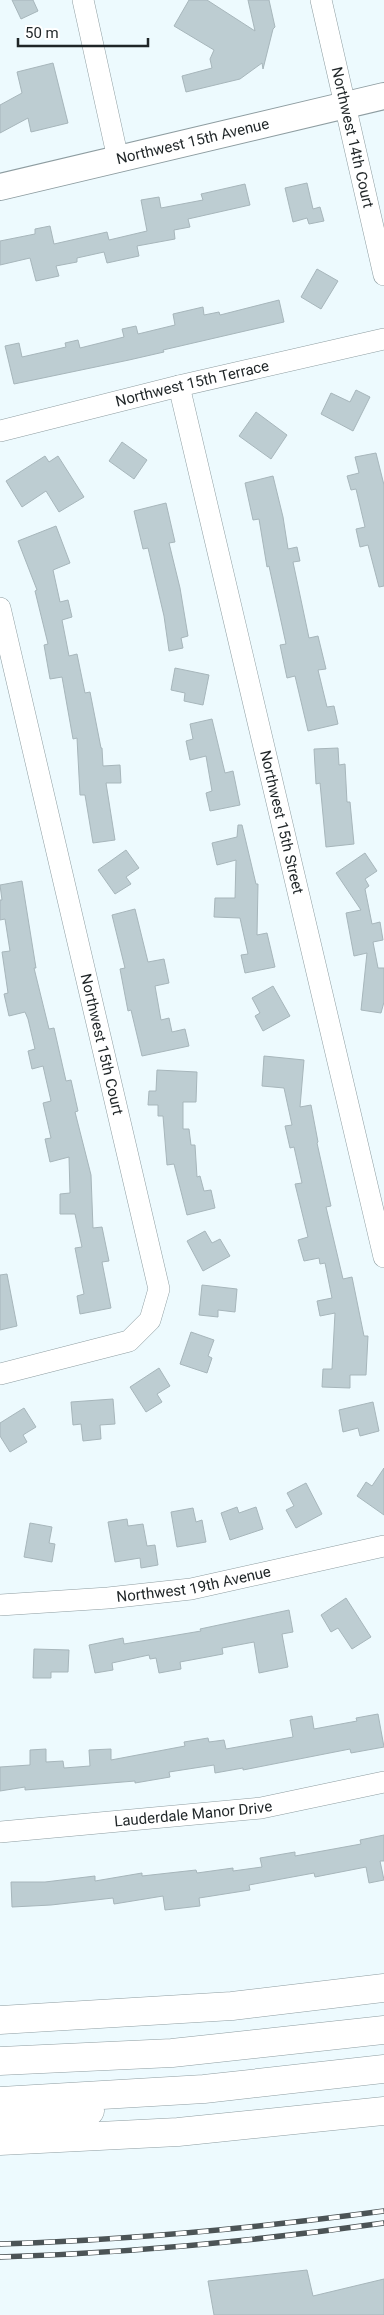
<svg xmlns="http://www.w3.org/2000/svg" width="384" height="2315" font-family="Roboto,sans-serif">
<rect width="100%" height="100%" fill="#edfafe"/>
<path fill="#bdcdd2" stroke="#a7b6bb" d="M12,0h21l5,11 -17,8z
M189,0h18l48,31 -7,-31h21l6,27 -2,2 -10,40 -1,-6 -22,16 -54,13 -4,-16 30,-8 -2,-9 4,-9 -40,-24z
M53,63l15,60 -37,9 -3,-14 -28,15v-28l22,-12 -5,-21z
M307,183l6,26 7,-2 4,14 -15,3 -2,-6 -14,4 -8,-34z
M245,184l5,21 -62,14 2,8 -16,3 1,9 -38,7 2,10 -32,7 -3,-11 -27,6v4l-21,4 3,10 -23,5 -6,-23 -30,7v-24l35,-7v-5l15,-3 4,18 53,-12 2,8 38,-9 -6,-31 18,-3 2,11 42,-8 -2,-6z
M317,269l21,12 -17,28 -20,-12z
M279,300l5,22 -121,28 1,2 -35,8 -115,24 -9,-38 14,-3 3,14 44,-10 -1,-4 13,-3 2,8 44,-11 -2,-8 14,-3 2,8 37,-9 -2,-11 30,-7 1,8 15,-3 1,3z
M356,390l14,7 -17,34 -32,-17 10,-21 19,9z
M256,412l31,23 -16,24 -32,-23z
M122,442l25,18 -13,19 -25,-18z
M376,453l8,32v101l-5,1 -11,-42 -8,2 -4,-18 9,-2 -9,-38 -5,1 -4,-14 12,-3 -4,-16z
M45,456l4,6 9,-6 26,41 -25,15 -13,-21 -24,16 -16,-26z
M273,476l10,41 5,32 9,-2 3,14 -7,1 16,76 9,-2 8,33 -8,1 9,37 7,-1 4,18 -30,7 -13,-55 -8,2 -7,-33 6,-1 -17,-78 -2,1 -8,-48 -6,1 -8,-37z
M166,503l9,39 -6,1 11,45 8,48 -7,2 2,10 -14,3 -5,-35 -16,-68 -5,1 -9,-38z
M56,526l14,37 -17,7 7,32 8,-2 4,17 -10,3 7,36 8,-2 8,39 5,-1 11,56h1l1,18 17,-1 1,18h-15l9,57 -22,3 -8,-48h-5l-3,-57 -4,1 -11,-62 -12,2 -6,-34 4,-1 -13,-53 2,-1 -19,-49z
M175,668l34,7 -6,30 -19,-4 1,-8 -14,-3z
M212,719l13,54 8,-2 7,34 -30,6 -4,-18 6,-2 -6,-35 -16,4 -4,-19 7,-2 -3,-15z
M338,748l1,17 6,-1 2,38h3l4,42 -28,3 -6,-64 -4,1 -2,-35z
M238,825h4l14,59h2l-1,51 10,-2 8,34 -30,6 -4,-18 7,-1 -8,-36 -26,-1 1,-19h20l1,-38 -19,5 -5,-22 25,-6z
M126,850l13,18 -13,9 5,7 -16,10 -17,-24z
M365,853l12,18 -12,8 4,7 -4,3 7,35 8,-2 3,18 -10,2 5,26h6v34l-3,11 -20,-3 6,-57 -13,3 -8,-43 15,-3 -25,-37z
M22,881l14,87h-2l15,61 5,-1 12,53 5,-1 7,31 -3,1 16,63 2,53 9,-1 7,34 -7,1 9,46 -31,6 -3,-18 7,-2 -9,-46 7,-1 -7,-33h-15v-20l10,-1 -1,-36 -19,5 -5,-23 6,-1 -8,-35 8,-2 -8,-35 -11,3 -4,-18 7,-2 -7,-30 -3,-7 -16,4 -5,-22 4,-1 -6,-41 8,-1 -5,-32 -5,1v-20h2l-2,-15z
M135,909l13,53 16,-3 5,24 -14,3 6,34 8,-2 3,14 13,-3 4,17 -47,10 -11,-46 -3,1 -8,-42 5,-1 -13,-53z
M273,986l17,30 -27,15 -8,-15 5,-3 -8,-15z
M264,1056l40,4 -4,47 11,-2 7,37 -1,1 14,63 -5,1 17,72 9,-2 12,59h4l-2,39h-16v13l-28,-1 1,-18h9l3,-56 -15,3 -3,-15 15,-3 -7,-35 -5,1 -1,-6 -15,3 -6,-21 10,-3 -13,-53 7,-1 -8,-36 -4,1 -5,-22 7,-1 -8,-37 -22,-2z
M157,1070l40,2 -1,30h-13v27h6l2,16h4l2,32 3,-1 4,15 7,-1 4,18 -28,7 -13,-51 -7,1 -4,-49h-5v-11h-10l1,-14h7z
M205,1231l7,12 8,-4 10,17 -27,15 -16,-30z
M7,1274l10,52 -17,4v-55z
M202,1285l35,4 -2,23 -17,-2v7l-19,-2z
M191,1332l23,8 -6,16 4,2 -5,15 -27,-9z
M159,1368l11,18 -13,8 5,8 -16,10 -16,-25z
M113,1399l2,25 -15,1 1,14 -18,2 -2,-17 -8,1 -2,-23z
M373,1402l6,29 -19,5 -2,-8 -15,4 -4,-22z
M24,1408l12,19 -13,8 4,7 -17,10 -10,-16v-13z
M384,1468v47l-27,-19 9,-14 6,4z
M306,1483l16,31 -26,14 -10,-18 8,-4 -7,-13z
M237,1507l2,6 17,-6 7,22 -33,11 -9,-27z
M193,1508l3,14 6,-2 4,22 -29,5 -6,-35z
M127,1519l1,7 15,-2 4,22 8,-1 3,20 -17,3 -1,-10 -25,4 -7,-40z
M30,1523l22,4 -3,16 6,1 -3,18 -28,-5z
M346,1598l25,39 -19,12 -14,-21 -7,4 -10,-17z
M289,1610l4,22 -11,2 6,33 -29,6 -5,-31 -32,6 1,6 -43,8 1,7 -22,4 -3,-15 -6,1 -1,-4 -37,8 1,7 -18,3 -6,-28 34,-7 1,6 77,-13 -1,-2z
M34,1649l35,1 -1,22h-17v6h-18z
M378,1714l6,33 -33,6 -1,-4 -107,21v-2l-28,5 -1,-8 -45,7 1,5 -35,6v-2l-110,9v-3l-25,4v-24l30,-2v-15l16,-1v13l17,-1 1,7 26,-2 -1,-16 22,-1v11l74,-14 -1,-4 24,-4 1,4 15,-2 2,9 67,-12 -3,-17 22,-4 2,13 43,-8 -1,-3z
M384,1835v26h-4l4,19 -15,3 -3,-16 -51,10 -1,-4 -65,12 1,5 -51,8 1,8 -35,4 -2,-14 -49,8 -1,-6 -62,7 -39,2 -1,-25h34l50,-6v5l47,-8v3l54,-6 1,3 36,-5v3l29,-4 -2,-9 35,-6v4l66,-12 -1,-4z
M307,2270l6,26 71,-17v36h-170l-6,-34z"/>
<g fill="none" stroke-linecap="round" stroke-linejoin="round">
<defs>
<g id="minor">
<path d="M83,0l35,159"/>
<path id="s1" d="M321,0l63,275"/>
<path id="s2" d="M179,386l205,871"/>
<path id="s3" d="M0,431l179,-45 205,-47"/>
<path id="s4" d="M0,608l159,681 -9,31 -21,21 -129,33"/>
<path id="s5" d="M0,1605l108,-7 83,-9 193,-43"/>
<path id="s6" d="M0,1832l261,-24 123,-26"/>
</g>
<g id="tertiary">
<path id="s7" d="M0,187l384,-91"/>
</g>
<path id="motorway" d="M0,2020l232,-14 152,-18
M0,2061l172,-8 212,-23
M0,2101l204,-12 180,-20
M2,2128l88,-17
M0,2141l178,-9 206,-21"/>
</defs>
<use href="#minor" stroke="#8e9da1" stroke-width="22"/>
<use href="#tertiary" stroke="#8e9da1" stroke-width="28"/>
<use href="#motorway" stroke="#8e9da1" stroke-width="29"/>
<use href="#minor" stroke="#fff" stroke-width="21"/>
<use href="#tertiary" stroke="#fff" stroke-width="26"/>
<use href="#motorway" stroke="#fff" stroke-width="28"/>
<defs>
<path id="rail" d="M0,2244c129,-4 256,-16 384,-33
M0,2257c129,-4 256,-16 384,-34"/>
</defs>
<use href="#rail" stroke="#4c5456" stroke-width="5.5"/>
<use href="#rail" stroke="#fff" stroke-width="4" stroke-dasharray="11" stroke-linecap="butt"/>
</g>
<g text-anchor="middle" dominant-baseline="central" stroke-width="4.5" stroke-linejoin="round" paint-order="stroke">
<g font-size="15" fill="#1f2527" stroke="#fff">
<text stroke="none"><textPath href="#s1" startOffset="141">Northwest 14th Court</textPath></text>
<text stroke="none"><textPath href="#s7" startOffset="198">Northwest 15th Avenue</textPath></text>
<text stroke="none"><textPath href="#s3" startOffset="198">Northwest 15th Terrace</textPath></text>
<text stroke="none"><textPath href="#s2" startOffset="448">Northwest 15th Street</textPath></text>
<text stroke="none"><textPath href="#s4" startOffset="448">Northwest 15th Court</textPath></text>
<text stroke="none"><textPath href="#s5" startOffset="195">Northwest 19th Avenue</textPath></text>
<text stroke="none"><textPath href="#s6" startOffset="194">Lauderdale Manor Drive</textPath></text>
</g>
</g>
<path d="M18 38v8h130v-8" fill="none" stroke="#1f2527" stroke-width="2.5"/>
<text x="25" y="38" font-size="15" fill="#1f2527" stroke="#ffffff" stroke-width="4" paint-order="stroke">50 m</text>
</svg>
